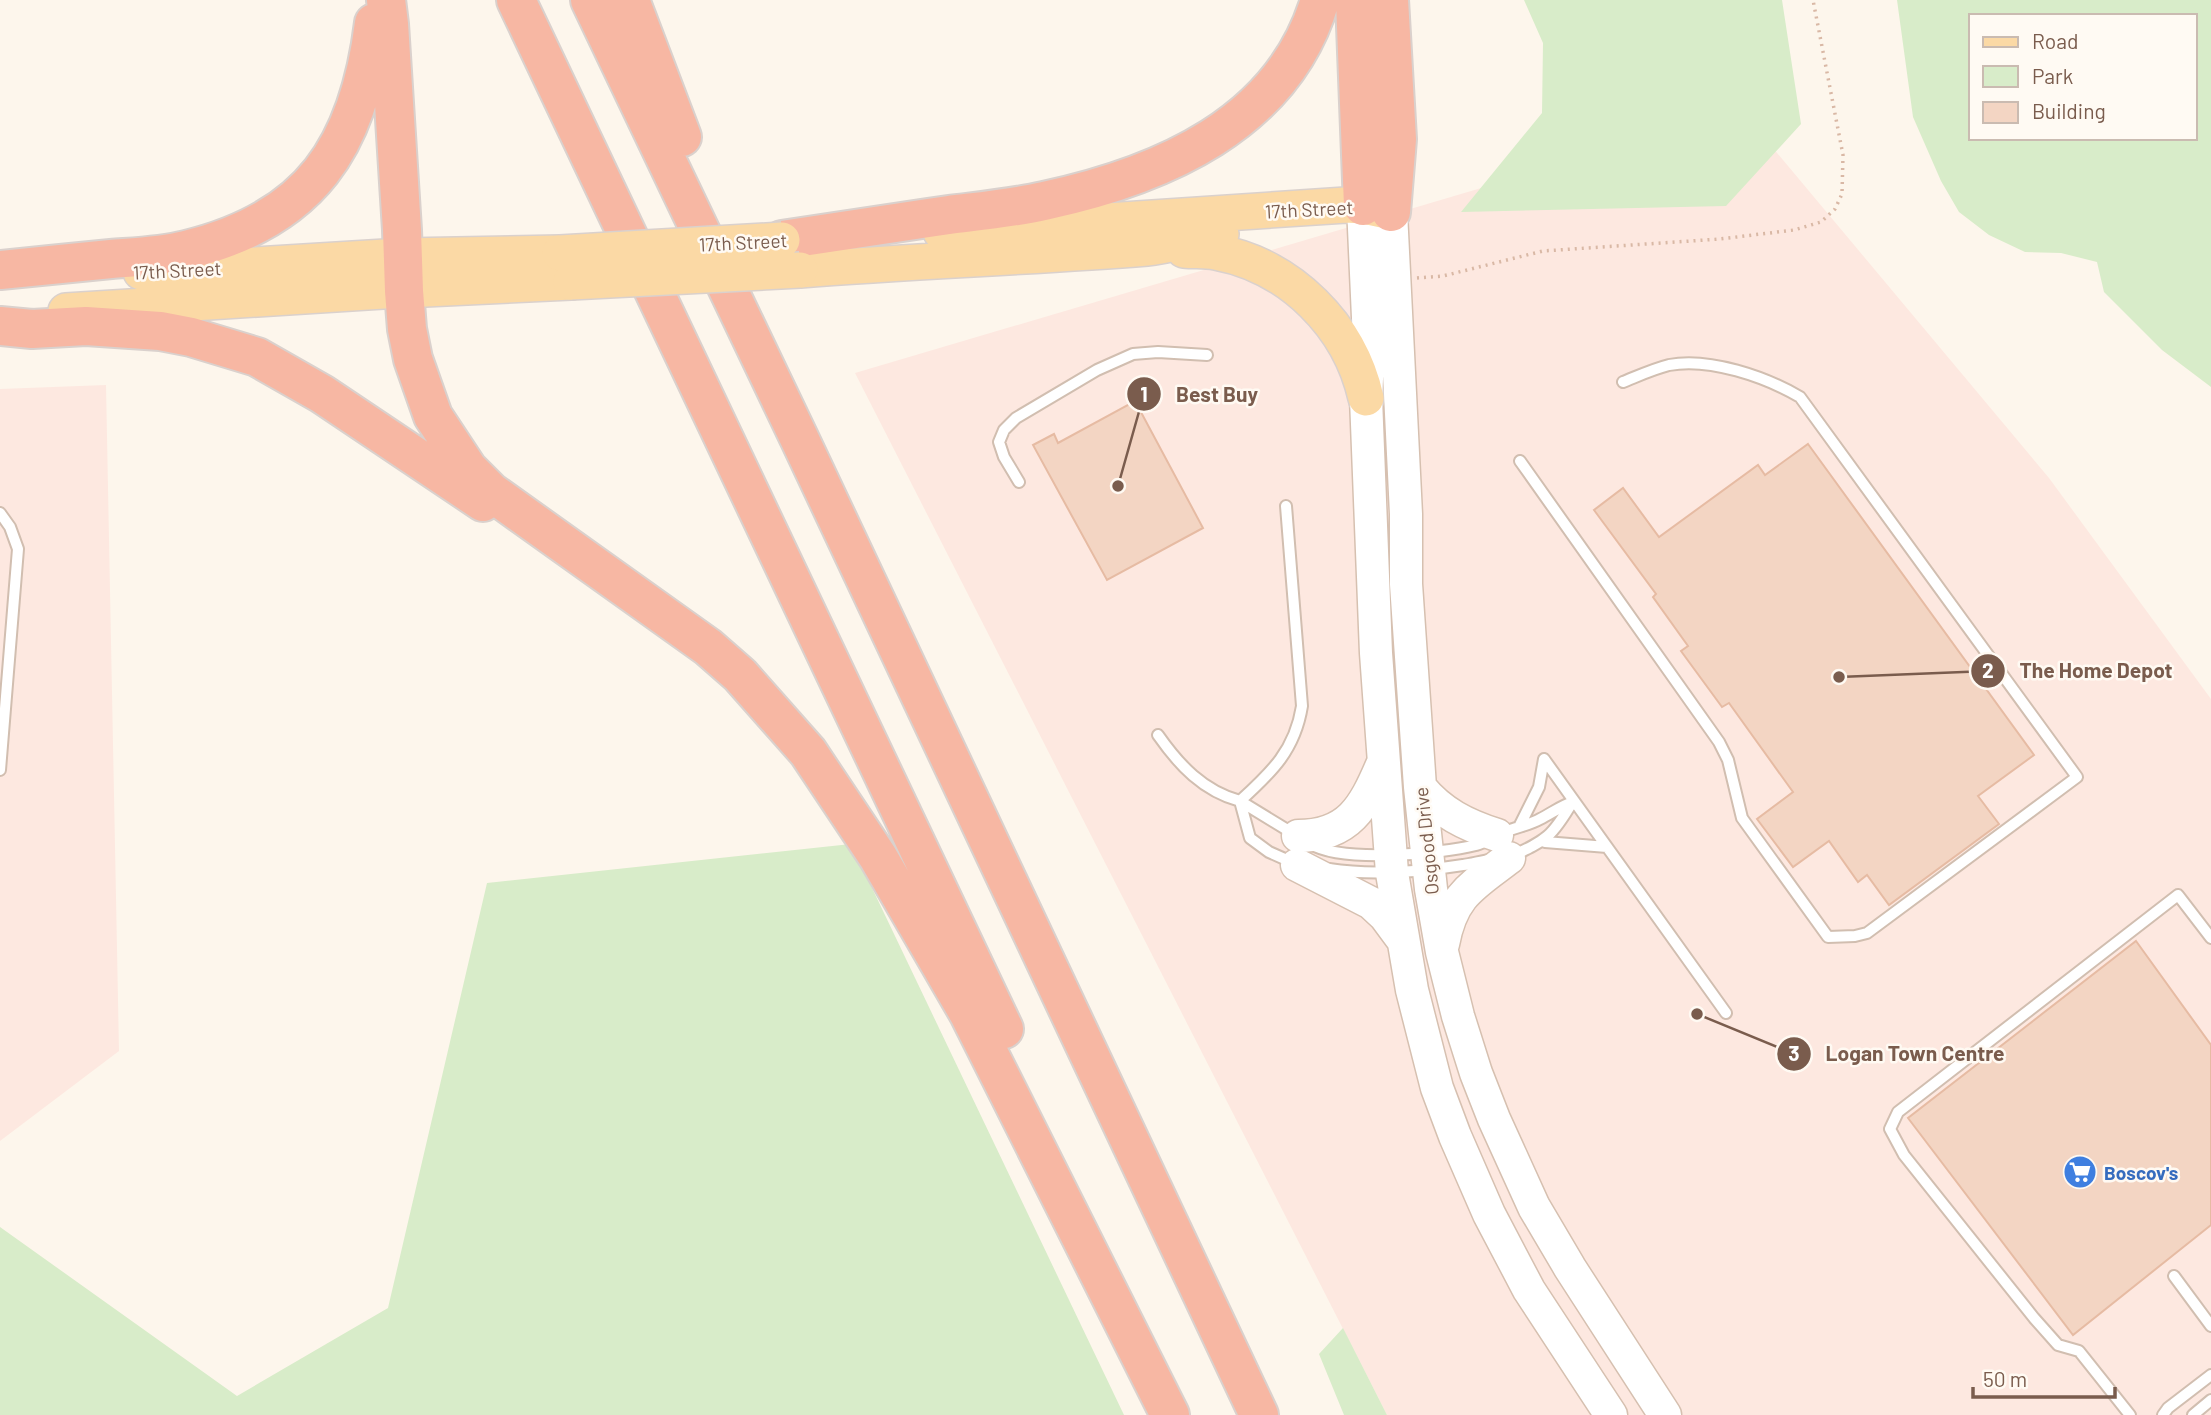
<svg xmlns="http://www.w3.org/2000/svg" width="2211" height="1415" font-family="Barlow,sans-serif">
<rect width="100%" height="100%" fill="#fdf6ec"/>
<path fill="#fde8e0" d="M1742,111l307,367 162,221v716h-824l-532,-1042z
M106,385l13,666 -119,90v-752z"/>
<path fill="#d8ecc9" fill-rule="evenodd" d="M1524,0h258l19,124 -75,82 -265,6 81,-99 1,-70z
M1897,0h314v387l-49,-37 -58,-58 -7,-30 -36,-9 -36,-1 -36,-17 -30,-23 -18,-31 -28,-64zM1971,16h224v122h-224z
M851,844l273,571h-1124v-188l237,169 151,-88 99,-425z
M1343,1328l44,87h-43l-25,-61z"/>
<path fill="#f3d5c3" stroke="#e6bba3" stroke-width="2" d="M1135,401l68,127 -96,52 -74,-135 21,-11 4,9z
M1808,444l226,311 -56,41 21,28 -110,81 -22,-30 -9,7 -29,-41 -36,26 -36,-48 36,-27 -64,-89 -7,4 -41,-56 7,-5 -35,-49 3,-3 -62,-84 29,-22 36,49 99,-72 7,10z
M2136,941l75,104v180l-138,110 -165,-217z"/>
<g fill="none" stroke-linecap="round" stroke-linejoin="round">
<defs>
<path id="service" d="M1520,461l199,281 9,18 14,58 86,119 27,-1 12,-3 210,-156 -277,-380c-34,-20 -91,-40 -131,-32 -16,4 -31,11 -46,17
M1019,482l-15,-25 -5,-15 5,-12 12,-12 81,-48 36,-16 25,-2 49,3
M0,513l10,14 8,22 -18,221
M1158,735c21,30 45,56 82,66 32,-29 55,-51 62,-95l-16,-200
M1544,759l182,254
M1240,801l10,37 19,14 27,12
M1240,801l54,33
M1520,825l19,-38 5,-28
M1545,842l62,5
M1311,844c31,19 129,10 165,1 10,-3 19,-9 29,-13 11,-5 25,-7 35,-13 12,-6 21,-13 33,-17
M1510,857c37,-17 42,-20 63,-56
M1329,869c45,7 90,3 134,-4 9,-1 18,-4 27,-5
M2174,1276l37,50
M2130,1415l-51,-64 -21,-6 -24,-27 -130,-163 -14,-26 8,-17 280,-217 33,43
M2163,1415l5,-7 43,-33
M2193,1415l18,-15"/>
<path id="secondary" d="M1363,206l6,134 -3,58 10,255 16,220 20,117 25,98 18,48 34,78 40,76 82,125
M1391,212l15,302v70l14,203 11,102 11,63 16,64 18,57 18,46 40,88 36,61 95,147
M1420,787c21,26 46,38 77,48
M1298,836c51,0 66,-29 84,-71
M1297,865l74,38 14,13 17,23
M1443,944c9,-49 29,-58 66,-86"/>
<path id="primary" d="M941,232l405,-27 17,1 28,6
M1184,250c11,1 22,0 32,2 75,14 134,74 150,146
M800,270c116,-9 232,-13 347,-22 25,-2 48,-12 74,-14
M141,272l261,-16 158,-3
M66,311l317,-20 188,-9"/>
<path id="motorway" d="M386,0l3,24 13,206 2,61 3,38 6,30 20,57 35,53 23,23 217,155 32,28 68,77 70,105 91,157 201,401
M516,0l488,1029
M590,0l211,442 458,973
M630,0l52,137
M1355,0l8,206
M1389,0l8,139 -6,73
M782,240c55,-8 111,-17 167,-25 32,-4 64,-7 95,-14 116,-25 239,-76 276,-201
M0,270c37,-4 74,-7 111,-11 25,-2 51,-3 75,-9 125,-30 173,-104 188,-227
M0,326l32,3 54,-3 74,5 31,6 66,20 65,37 161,108"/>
</defs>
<use href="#service" stroke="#d1beb0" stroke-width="14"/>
<use href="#secondary" stroke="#d6c0b0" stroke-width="35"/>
<use href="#primary" stroke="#dad1cd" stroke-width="38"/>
<use href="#motorway" stroke="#dad1cd" stroke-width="42"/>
<path stroke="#d9b8a5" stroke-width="3.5" stroke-dasharray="2 5" stroke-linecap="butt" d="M1417,278l26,-2 100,-25 177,-12 74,-9 27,-8 14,-13 7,-15 1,-39 -30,-155"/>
<use href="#service" stroke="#fff" stroke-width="10"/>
<use href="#secondary" stroke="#fff" stroke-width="32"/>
<use href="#primary" stroke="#fbd9a5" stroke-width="35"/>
<use href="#motorway" stroke="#f7b7a3" stroke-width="38"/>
<defs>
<path id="primary-bridge" d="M560,253l222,-13
M571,282l229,-12"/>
</defs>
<use href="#primary-bridge" stroke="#dad1cd" stroke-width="38" stroke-linecap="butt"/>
<use href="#primary-bridge" stroke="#fbd9a5" stroke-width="35"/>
</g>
<defs>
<symbol id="supermarket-disc" viewBox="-11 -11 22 22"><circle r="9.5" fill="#3f7fe0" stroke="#fffaf3"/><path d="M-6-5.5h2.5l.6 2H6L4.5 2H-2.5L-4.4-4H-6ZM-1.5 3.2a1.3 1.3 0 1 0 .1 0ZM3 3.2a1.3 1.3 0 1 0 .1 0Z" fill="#fff"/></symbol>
</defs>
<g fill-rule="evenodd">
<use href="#supermarket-disc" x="2061" y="1153" width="38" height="38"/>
</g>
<g text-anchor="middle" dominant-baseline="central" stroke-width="5" stroke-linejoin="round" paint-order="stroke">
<g font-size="19" fill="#7a5c4d" stroke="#fffaf3">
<text transform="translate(1309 209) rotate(-3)">17th Street</text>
<text transform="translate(743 242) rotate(-3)">17th Street</text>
<text transform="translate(177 270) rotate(-3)">17th Street</text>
<text transform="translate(1426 841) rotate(-96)">Osgood Drive</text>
</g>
<g font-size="19" font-weight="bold" fill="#366cbe" stroke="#fffaf3" text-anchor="start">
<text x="2104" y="1172">Boscov's</text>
</g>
</g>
<path fill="none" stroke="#7a5c4d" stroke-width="2.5" d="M1118 486L1144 394M1839 677L1988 671M1697 1014L1794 1054"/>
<g fill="#7a5c4d" stroke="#fffaf3" stroke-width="2.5">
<circle cx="1118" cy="486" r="7"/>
<circle cx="1839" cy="677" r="7"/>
<circle cx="1697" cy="1014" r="7"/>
<circle cx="1144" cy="394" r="18"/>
<circle cx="1988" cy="671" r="18"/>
<circle cx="1794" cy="1054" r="18"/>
</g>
<g font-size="21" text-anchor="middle" font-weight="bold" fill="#fff">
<text x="1144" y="402">1</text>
<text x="1988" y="678">2</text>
<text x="1794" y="1061">3</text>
</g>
<g font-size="21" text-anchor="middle" font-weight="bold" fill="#7a5c4d" stroke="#fffaf3" stroke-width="5" stroke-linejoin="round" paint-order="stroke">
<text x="1217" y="402">Best Buy</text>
<text x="2096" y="678">The Home Depot</text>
<text x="1915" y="1061">Logan Town Centre</text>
</g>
<rect x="1969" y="14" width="228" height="126" fill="#fffaf3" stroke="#cabbb1" stroke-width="2"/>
<rect x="1983" y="37" width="35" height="10" fill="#fbd9a5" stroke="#cabbb1" stroke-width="2"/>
<text x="2032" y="49" font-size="21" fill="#7a5c4d">Road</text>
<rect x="1983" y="66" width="35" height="21" fill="#d8ecc9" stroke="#cabbb1" stroke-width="2"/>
<text x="2032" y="84" font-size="21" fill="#7a5c4d">Park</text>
<rect x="1983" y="102" width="35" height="21" fill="#f3d5c3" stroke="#cabbb1" stroke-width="2"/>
<text x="2032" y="119" font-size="21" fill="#7a5c4d">Building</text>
<path d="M1973 1387v10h142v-10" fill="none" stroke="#7a5c4d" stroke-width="3.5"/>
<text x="1983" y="1387" font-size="21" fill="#7a5c4d" stroke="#fffaf3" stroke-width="5" paint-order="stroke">50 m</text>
</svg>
